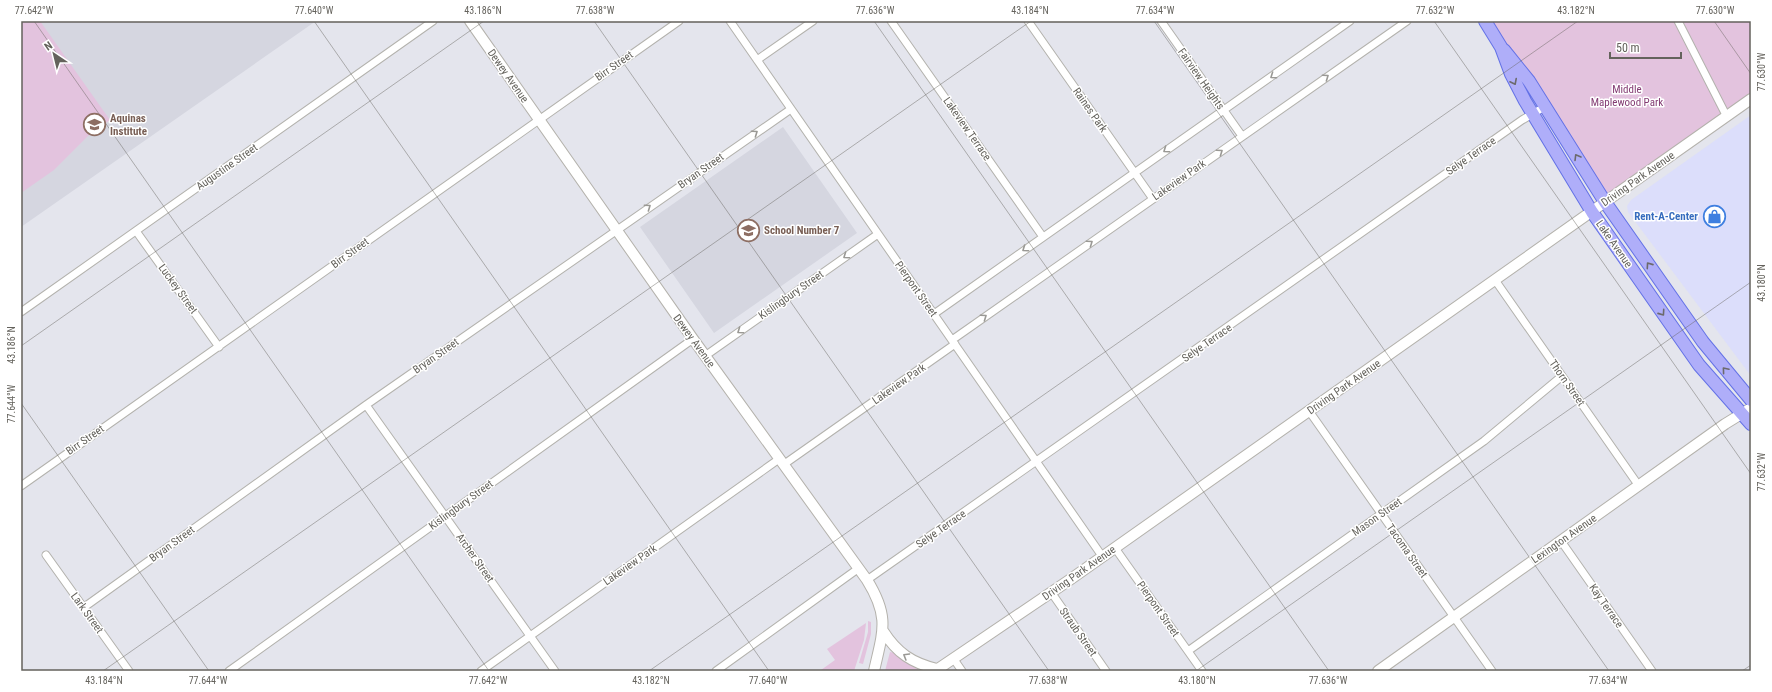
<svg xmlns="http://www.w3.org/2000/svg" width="1772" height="692" font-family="'Roboto Condensed',sans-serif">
<rect width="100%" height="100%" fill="#e4e5ed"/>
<path fill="#dcdefb" d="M1751,115v261l-123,-164 -1,-6 4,-6z"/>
<path fill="#d5d6e0" d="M21,21h295l-295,206z
M783,127l74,106 -143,100 -74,-106z"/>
<path fill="#e3c3de" d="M21,21h19l70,99 -22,16 -34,34 -33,23z
M1485,21h266v78l-146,103z
M868,621l3,1v12l-8,30 -4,-1 9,-31z
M866,623l-2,17 -10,31h-32l-1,-1 14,-10 -8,-11z
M890,652l5,1 25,18h-35z"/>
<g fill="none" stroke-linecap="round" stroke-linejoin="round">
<defs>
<path id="street" d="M730,21l372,535
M891,21l152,216
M1028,21l125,178
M1161,21l81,115
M1678,21l49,96
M757,60l56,-39
M136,231l83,116
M1495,280l144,206
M21,312l412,-291
M934,314l416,-293
M952,340l455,-319
M705,356l173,-122
M366,405l189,266
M1309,411l183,260
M783,465l172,-121
M21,486l658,-465
M1561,541l91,130
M1115,548l87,123
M46,555l83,116
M867,580l655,-460 24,-14
M1051,592l55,79
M83,608l283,-203 425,-296
M1188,651l296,-210 78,-65
M953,658l9,13
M229,671l464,-332
M481,671l298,-212
M716,671l143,-103"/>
<path id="secondary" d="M470,21l223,318 174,241c23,37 16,51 7,91
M883,631c14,22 29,32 54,38
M935,671l133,-90 683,-482
M1378,671l347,-247 26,-16"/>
<path id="primary" d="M1485,21l16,26 10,27 14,27 67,111 107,153 52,59
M1504,50l25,31 76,121 98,140 48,58"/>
</defs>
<use href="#street" stroke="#b3b2ad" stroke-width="9"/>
<use href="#secondary" stroke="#b4b2ac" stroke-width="12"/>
<use href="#primary" stroke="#6472e6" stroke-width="14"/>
<use href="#street" stroke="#fff" stroke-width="7"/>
<use href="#secondary" stroke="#fff" stroke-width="10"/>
<use href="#primary" stroke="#afaef9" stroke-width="12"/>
</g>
<defs><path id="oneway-chevron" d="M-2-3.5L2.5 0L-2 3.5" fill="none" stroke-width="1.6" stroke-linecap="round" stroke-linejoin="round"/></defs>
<g stroke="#9a9995">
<use href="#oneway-chevron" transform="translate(1273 76) rotate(145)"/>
<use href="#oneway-chevron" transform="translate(1326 77) rotate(-35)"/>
<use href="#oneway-chevron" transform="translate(755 133) rotate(-35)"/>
<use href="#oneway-chevron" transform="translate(1166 150) rotate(145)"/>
<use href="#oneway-chevron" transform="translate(1220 152) rotate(-35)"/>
<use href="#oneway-chevron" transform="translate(648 207) rotate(-35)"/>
<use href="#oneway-chevron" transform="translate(1090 243) rotate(-35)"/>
<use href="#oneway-chevron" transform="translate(1025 249) rotate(145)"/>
<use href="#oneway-chevron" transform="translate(846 256) rotate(145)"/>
<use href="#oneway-chevron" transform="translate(984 317) rotate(-35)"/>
<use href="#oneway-chevron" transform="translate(740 331) rotate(145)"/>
<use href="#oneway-chevron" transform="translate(906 656) rotate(-149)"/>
</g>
<g stroke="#6c6a6c">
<use href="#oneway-chevron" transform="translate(1514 82) rotate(63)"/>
<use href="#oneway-chevron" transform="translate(1577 157) rotate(-121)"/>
<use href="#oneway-chevron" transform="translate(1649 265) rotate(-125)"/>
<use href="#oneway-chevron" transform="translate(1662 313) rotate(55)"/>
<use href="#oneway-chevron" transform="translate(1725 370) rotate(-130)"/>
</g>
<path fill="none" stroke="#64625c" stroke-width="1" stroke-opacity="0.45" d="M34,21l455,650M314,21l455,650M594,21l455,650M874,21l455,650M1154,21l455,650M1434,21l317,453M1714,21l37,53M21,346l463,-325M21,403l188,268M103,671l928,-650M649,671l929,-650M1196,671l555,-389M1742,671l9,-6"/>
<defs>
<symbol id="school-ring" viewBox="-11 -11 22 22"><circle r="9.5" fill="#fff" stroke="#8d6e63" stroke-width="1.5"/><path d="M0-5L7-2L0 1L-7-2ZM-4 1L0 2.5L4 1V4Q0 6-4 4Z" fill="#8d6e63"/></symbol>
<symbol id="shop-ring" viewBox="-11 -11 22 22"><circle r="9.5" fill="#fff" stroke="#3f7fe0" stroke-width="1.5"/><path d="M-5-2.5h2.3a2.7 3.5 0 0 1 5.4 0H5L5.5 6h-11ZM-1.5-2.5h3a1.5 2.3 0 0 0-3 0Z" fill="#3f7fe0"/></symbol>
</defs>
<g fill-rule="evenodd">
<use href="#school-ring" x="82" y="112" width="25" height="25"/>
<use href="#shop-ring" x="1702" y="204" width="25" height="25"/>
<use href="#school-ring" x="736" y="218" width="25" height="25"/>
</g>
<g text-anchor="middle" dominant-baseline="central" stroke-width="3" stroke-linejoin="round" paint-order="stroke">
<g font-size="11" fill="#64625c" stroke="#fff">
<text transform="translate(614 66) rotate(-35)">Birr Street</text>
<text transform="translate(508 76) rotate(55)">Dewey Avenue</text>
<text transform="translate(1201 79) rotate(55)">Fairview Heights</text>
<text transform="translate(1090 110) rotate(55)">Raines Park</text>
<text transform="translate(967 129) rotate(55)">Lakeview Terrace</text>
<text transform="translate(1471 156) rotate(-35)">Selye Terrace</text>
<text transform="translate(227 167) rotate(-35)">Augustine Street</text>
<text transform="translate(701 171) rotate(-35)">Bryan Street</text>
<text transform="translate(1638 179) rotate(-35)">Driving Park Avenue</text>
<text transform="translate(1179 180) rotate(-35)">Lakeview Park</text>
<text transform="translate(1614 244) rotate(55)">Lake Avenue</text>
<text transform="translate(350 253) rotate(-36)">Birr Street</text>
<text transform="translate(178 289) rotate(54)">Luckey Street</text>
<text transform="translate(916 289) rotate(55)">Pierpont Street</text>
<text transform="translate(791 295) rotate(-35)">Kislingbury Street</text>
<text transform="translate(694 341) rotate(54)">Dewey Avenue</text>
<text transform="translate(1207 343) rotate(-35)">Selye Terrace</text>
<text transform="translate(436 356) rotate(-35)">Bryan Street</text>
<text transform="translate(1567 383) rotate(55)">Thorn Street</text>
<text transform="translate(899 384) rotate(-35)">Lakeview Park</text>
<text transform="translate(1344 387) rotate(-35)">Driving Park Avenue</text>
<text transform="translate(85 440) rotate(-35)">Birr Street</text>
<text transform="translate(461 505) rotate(-36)">Kislingbury Street</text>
<text transform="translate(1377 517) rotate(-35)">Mason Street</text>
<text transform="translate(941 529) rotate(-35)">Selye Terrace</text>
<text transform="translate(1564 539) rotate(-35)">Lexington Avenue</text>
<text transform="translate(172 544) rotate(-36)">Bryan Street</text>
<text transform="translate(1407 551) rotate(55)">Tacoma Street</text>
<text transform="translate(475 558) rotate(55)">Archer Street</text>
<text transform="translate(630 565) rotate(-35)">Lakeview Park</text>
<text transform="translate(1079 573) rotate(-35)">Driving Park Avenue</text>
<text transform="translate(1606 606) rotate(55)">Kay Terrace</text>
<text transform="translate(1158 609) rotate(55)">Pierpont Street</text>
<text transform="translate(87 613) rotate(54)">Lark Street</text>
<text transform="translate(1078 632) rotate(55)">Straub Street</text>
</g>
<g font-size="11" fill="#833c73" stroke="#fff">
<text x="1627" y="89">Middle<tspan x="1627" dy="13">Maplewood Park</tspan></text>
</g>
<g font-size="11" font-weight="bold" fill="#785e54" stroke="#fff" text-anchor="start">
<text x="110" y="118">Aquinas<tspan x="110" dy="13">Institute</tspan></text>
<text x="764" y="230">School Number 7</text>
</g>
<g font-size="11" font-weight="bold" fill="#366cbe" stroke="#fff" text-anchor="end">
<text x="1698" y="216">Rent-A-Center</text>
</g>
</g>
<rect width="1772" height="692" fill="none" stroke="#ffffff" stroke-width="44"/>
<g transform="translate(54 54) rotate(325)" stroke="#ffffff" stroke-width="3" paint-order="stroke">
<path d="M0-3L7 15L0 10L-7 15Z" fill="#64625c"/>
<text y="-6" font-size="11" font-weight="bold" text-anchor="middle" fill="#64625c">N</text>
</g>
<path d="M1610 52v6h71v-6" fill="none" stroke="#64625c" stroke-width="2"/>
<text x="1616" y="52" font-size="12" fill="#64625c" stroke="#ffffff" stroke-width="3" paint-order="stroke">50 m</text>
<rect x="22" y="22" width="1728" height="648" fill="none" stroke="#64625c" stroke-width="1.5"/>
<g font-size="10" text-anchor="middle" fill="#64625c">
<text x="34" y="14">77.642°W</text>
<text x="314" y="14">77.640°W</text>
<text x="483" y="14">43.186°N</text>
<text x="595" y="14">77.638°W</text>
<text x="875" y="14">77.636°W</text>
<text x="1030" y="14">43.184°N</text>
<text x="1155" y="14">77.634°W</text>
<text x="1435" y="14">77.632°W</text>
<text x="1576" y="14">43.182°N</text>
<text x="1715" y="14">77.630°W</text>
<text transform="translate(1761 72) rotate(-90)" y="4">77.630°W</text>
<text transform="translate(1761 283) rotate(-90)" y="4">43.180°N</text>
<text transform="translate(11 345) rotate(-90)" y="4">43.186°N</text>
<text transform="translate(11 404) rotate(-90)" y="4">77.644°W</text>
<text transform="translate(1761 472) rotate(-90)" y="4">77.632°W</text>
<text x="104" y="684">43.184°N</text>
<text x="208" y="684">77.644°W</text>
<text x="488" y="684">77.642°W</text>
<text x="651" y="684">43.182°N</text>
<text x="768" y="684">77.640°W</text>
<text x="1048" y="684">77.638°W</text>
<text x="1197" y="684">43.180°N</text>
<text x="1328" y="684">77.636°W</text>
<text x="1608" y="684">77.634°W</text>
</g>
</svg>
